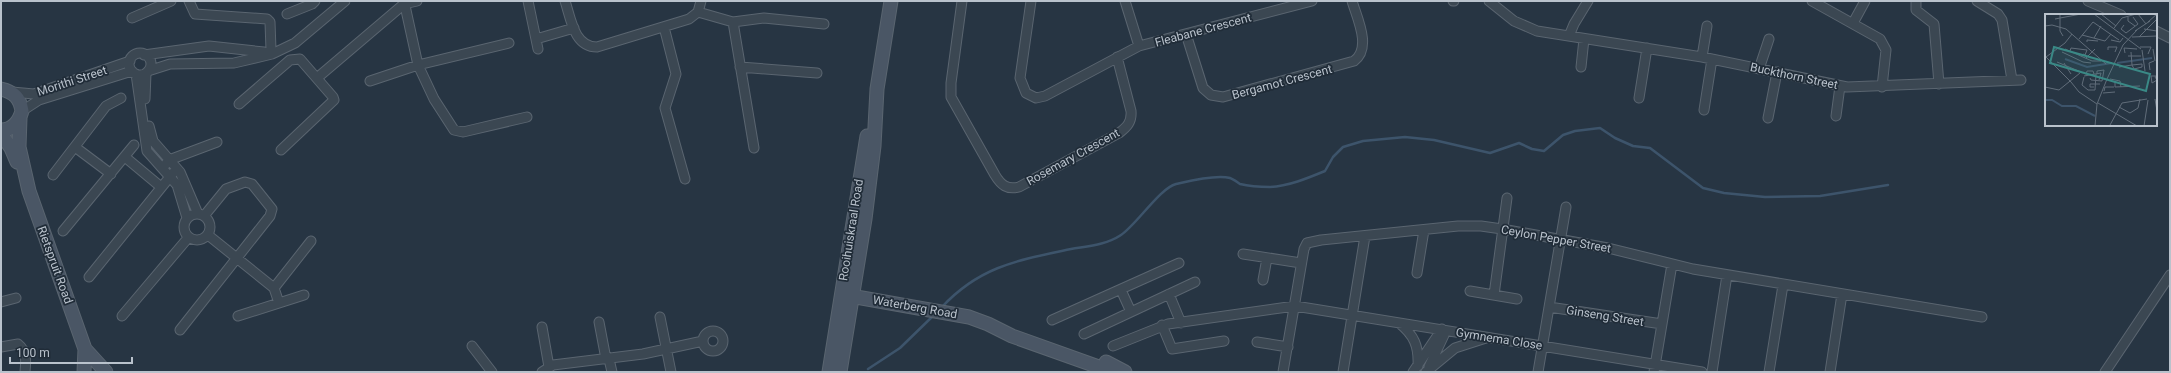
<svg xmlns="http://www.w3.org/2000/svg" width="2171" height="373" font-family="Roboto,sans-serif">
<rect width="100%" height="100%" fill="#273543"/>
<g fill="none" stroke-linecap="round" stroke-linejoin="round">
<path stroke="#3d546b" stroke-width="2.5" d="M942,307c38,-41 77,-47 129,-58 17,-3 35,-4 50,-14 16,-11 39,-47 55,-51 13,-3 40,-10 54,-6 3,1 7,4 10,6 8,2 22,3 30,3 19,-1 38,-9 55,-16l8,-14 10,-10 20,-6 42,-4 29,3 56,13 29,-10 13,6 12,2 19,-16 12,-4 25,-3 15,10 18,8 17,2 53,40 21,5 41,4 55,-1 68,-11
M868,369l32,-21 34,-33"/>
<defs>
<path id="street" d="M189,1l6,13 72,5 3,3 1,28
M404,1l14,64 16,34 20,31 9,2 64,-15
M528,1l10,48
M565,1c6,18 9,46 32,46l92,-28 9,-7 3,-11
M962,1l-11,82v14l44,78c6,10 12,15 24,12l100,-54c8,-6 13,-11 12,-22l-14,-54
M1031,1l-11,77 6,15 10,5 9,-2 94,-50 173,-45
M1125,1l14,45
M1453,1h1
M1489,1l25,20 23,10 165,26 145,30 174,-7
M1812,1l68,38 6,11 -4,37
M1916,1v9l18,14 5,60
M1977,1l21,13 4,6 10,60
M2088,1l33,14
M698,12l35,10 31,-4 60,6
M287,14l25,-10 3,-3
M132,18l39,-17
M733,22l21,126
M1853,23l12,-22
M664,27l12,47 -11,34 20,71
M2156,31l14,7
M1186,34l17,54 8,7 12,2 131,-36c18,-13 3,-43 -2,-60
M1569,36l5,-12 14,-23
M536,39l38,-11
M129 64a11 11 0 1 1 22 0a11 11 0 1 1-22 0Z
M144,55l65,-9 55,6
M1702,57l5,-31
M740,67l77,6
M1581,67l3,-28
M1759,69l10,-30
M148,71l22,-7 64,-1 38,-9 23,-11 50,-42
M136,74l11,77 30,34 10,33
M317,78l87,-74 13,-3
M370,81l48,-16 91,-22
M12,92l22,2 96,-33
M1639,98l8,-50
M145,99l1,-26
M239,104l51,-44 10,-1 33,38 1,3 -53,50
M1704,110l8,-51
M22,111l17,-11 93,-29
M1836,116l4,-30
M1768,118l9,-46
M149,126l4,15 27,31 18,42
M75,147l36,27
M125,157l36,30
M166,164l3,-4 48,-18
M53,175l53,-69 15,-8
M184 227a13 13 0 1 1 26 0a13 13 0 1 1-26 0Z
M63,231l71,-86
M208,235l66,53 5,15
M1243,254l58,9
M1417,273l7,-43
M89,277l84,-104
M1263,280l4,-22
M274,288l37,-47
M1121,290l10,22
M1470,291l47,8
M1169,294l12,29
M1494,295l13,-97
M1,302l15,-4
M1549,307l113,17
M122,316l66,-78
M238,316l66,-21
M660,317l11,55
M1052,320l127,-57
M599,322l7,37
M1399,323c15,12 20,23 19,43
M1162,325l10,24 52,-8
M542,327l7,40
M180,330l90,-114 2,-7 -20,-25 -7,-2 -19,7 -22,27
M703 341a10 10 0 1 1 20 0a10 10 0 1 1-20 0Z
M1084,334l111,-52
M1257,342l31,5
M472,346l20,26
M1113,346l55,-22 127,-18 407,66
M1,347l17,-3c9,7 8,18 7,28
M609,359l3,13
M1429,367l15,-32
M542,372l11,-7 90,-11 60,-13
M1283,372l21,-123 3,-6 14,-3 137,-14h23l21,3 106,19 85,21 289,48
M1343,372l22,-136
M1413,372l29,-43
M1426,372l29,-24 31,-10
M1538,372l28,-165
M1654,372l18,-108
M1712,372l15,-97
M1769,372l14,-87
M1830,372l12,-78
M2105,372l65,-97"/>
<path id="secondary" d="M1,89c13,3 19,9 21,22 -3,11 -9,19 -21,19
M20,118l-1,29 10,44 56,158 21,23
M1,134l10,14 6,14
M845,295l124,22 19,7 24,12 101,36
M1106,362l19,10
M84,372l1,-23
M829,372l38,-236
M840,372l25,-153 9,-73 3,-57 14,-88"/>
</defs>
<use href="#street" stroke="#5a6570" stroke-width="11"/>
<use href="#secondary" stroke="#5a6570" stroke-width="15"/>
<use href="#street" stroke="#3b4752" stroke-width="9"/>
<use href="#secondary" stroke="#4a5665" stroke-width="13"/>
</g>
<g text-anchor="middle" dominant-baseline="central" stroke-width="3.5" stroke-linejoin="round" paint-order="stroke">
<g font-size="12" fill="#b9c2cc" stroke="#202c38">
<text transform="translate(1203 30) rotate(-15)">Fleabane Crescent</text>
<text transform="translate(1794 76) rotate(12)">Buckthorn Street</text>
<text transform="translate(72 81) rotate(-18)">Morithi Street</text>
<text transform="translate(1282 82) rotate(-15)">Bergamot Crescent</text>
<text transform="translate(1073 157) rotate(-29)">Rosemary Crescent</text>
<text transform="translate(851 230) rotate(-81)">Rooihuiskraal Road</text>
<text transform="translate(1556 239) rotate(10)">Ceylon Pepper Street</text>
<text transform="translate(55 265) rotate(70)">Rietspruit Road</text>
<text transform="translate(915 307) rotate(10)">Waterberg Road</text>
<text transform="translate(1605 316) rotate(9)">Ginseng Street</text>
<text transform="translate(1499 339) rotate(9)">Gymnema Close</text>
</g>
</g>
<g transform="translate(2045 14)">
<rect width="112" height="112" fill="#273543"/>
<path fill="none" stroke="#3d546b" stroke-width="2" d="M20,45l22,8 25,-4M72,49l35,-5M0,86h7l10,6h14l19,10"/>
<path fill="none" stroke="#616d7a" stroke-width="1" d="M15,0v17l3,5M49,0l47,35M56,0l15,12M93,0l8,10M83,3v4l7,5M10,5l26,-5M48,8l26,18M103,8l9,-8M79,11l-3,4 5,4 12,-9 -5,-7M0,12l7,-1 14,4 40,35M69,14l8,-10 14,-4M99,15l13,2M90,17l15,-10M37,21l23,6 6,-7M87,23l25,-1M94,23l18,-18M49,24l7,-12M34,25l14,-17M66,26l9,2 3,-4M42,28v-2l11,1M95,33h11l-3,7M20,35l27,12h9M108,35l2,12M63,36v-3h9l-2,5M97,36l3,21M25,37l1,-3 16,2 -2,5 -2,-1M17,38l21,10 8,1M86,38l1,13M80,39l-1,-5 13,1M83,42h13M41,44l9,-9M12,48l24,10M19,49l7,11M87,51l2,4 8,-2v-3l-10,1M74,53l13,-2M105,56l-1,-7 5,-2M41,61l1,-4h6l1,3M39,62l17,-3 -2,7M110,62h-4l1,7 5,-3 -2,-3 2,-3M39,63l-2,8 6,5h7l1,-16M45,64l1,2 11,1 2,-11 -7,1v3M65,65l10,2 1,6M70,67v6l25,-1M26,68l-25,-25 19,-14 7,-9M26,68l8,10 18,12M0,73l14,3 21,-17M49,73h-4v-3h10M59,77l1,-4h9M58,79l12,-1M110,85l2,12M53,89l39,23M74,93l11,6 8,-5 2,-9M65,111l12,-22 25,-4M50,112l2,-22 10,-25 16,-34 14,-15M99,112l4,-26"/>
<path fill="#3a8986" fill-opacity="0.15" stroke="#3a8986" stroke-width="2" d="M9,33l96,27 -4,17 -96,-28z"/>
<rect width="112" height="112" fill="none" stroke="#b9c2cc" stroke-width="2"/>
</g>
<rect width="2171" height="373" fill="none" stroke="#b9c2cc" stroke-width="4"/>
<path d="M10 357v6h122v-6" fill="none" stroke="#b9c2cc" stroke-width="2"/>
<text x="16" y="357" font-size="12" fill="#b9c2cc" stroke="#202c38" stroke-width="3" paint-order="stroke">100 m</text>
</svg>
